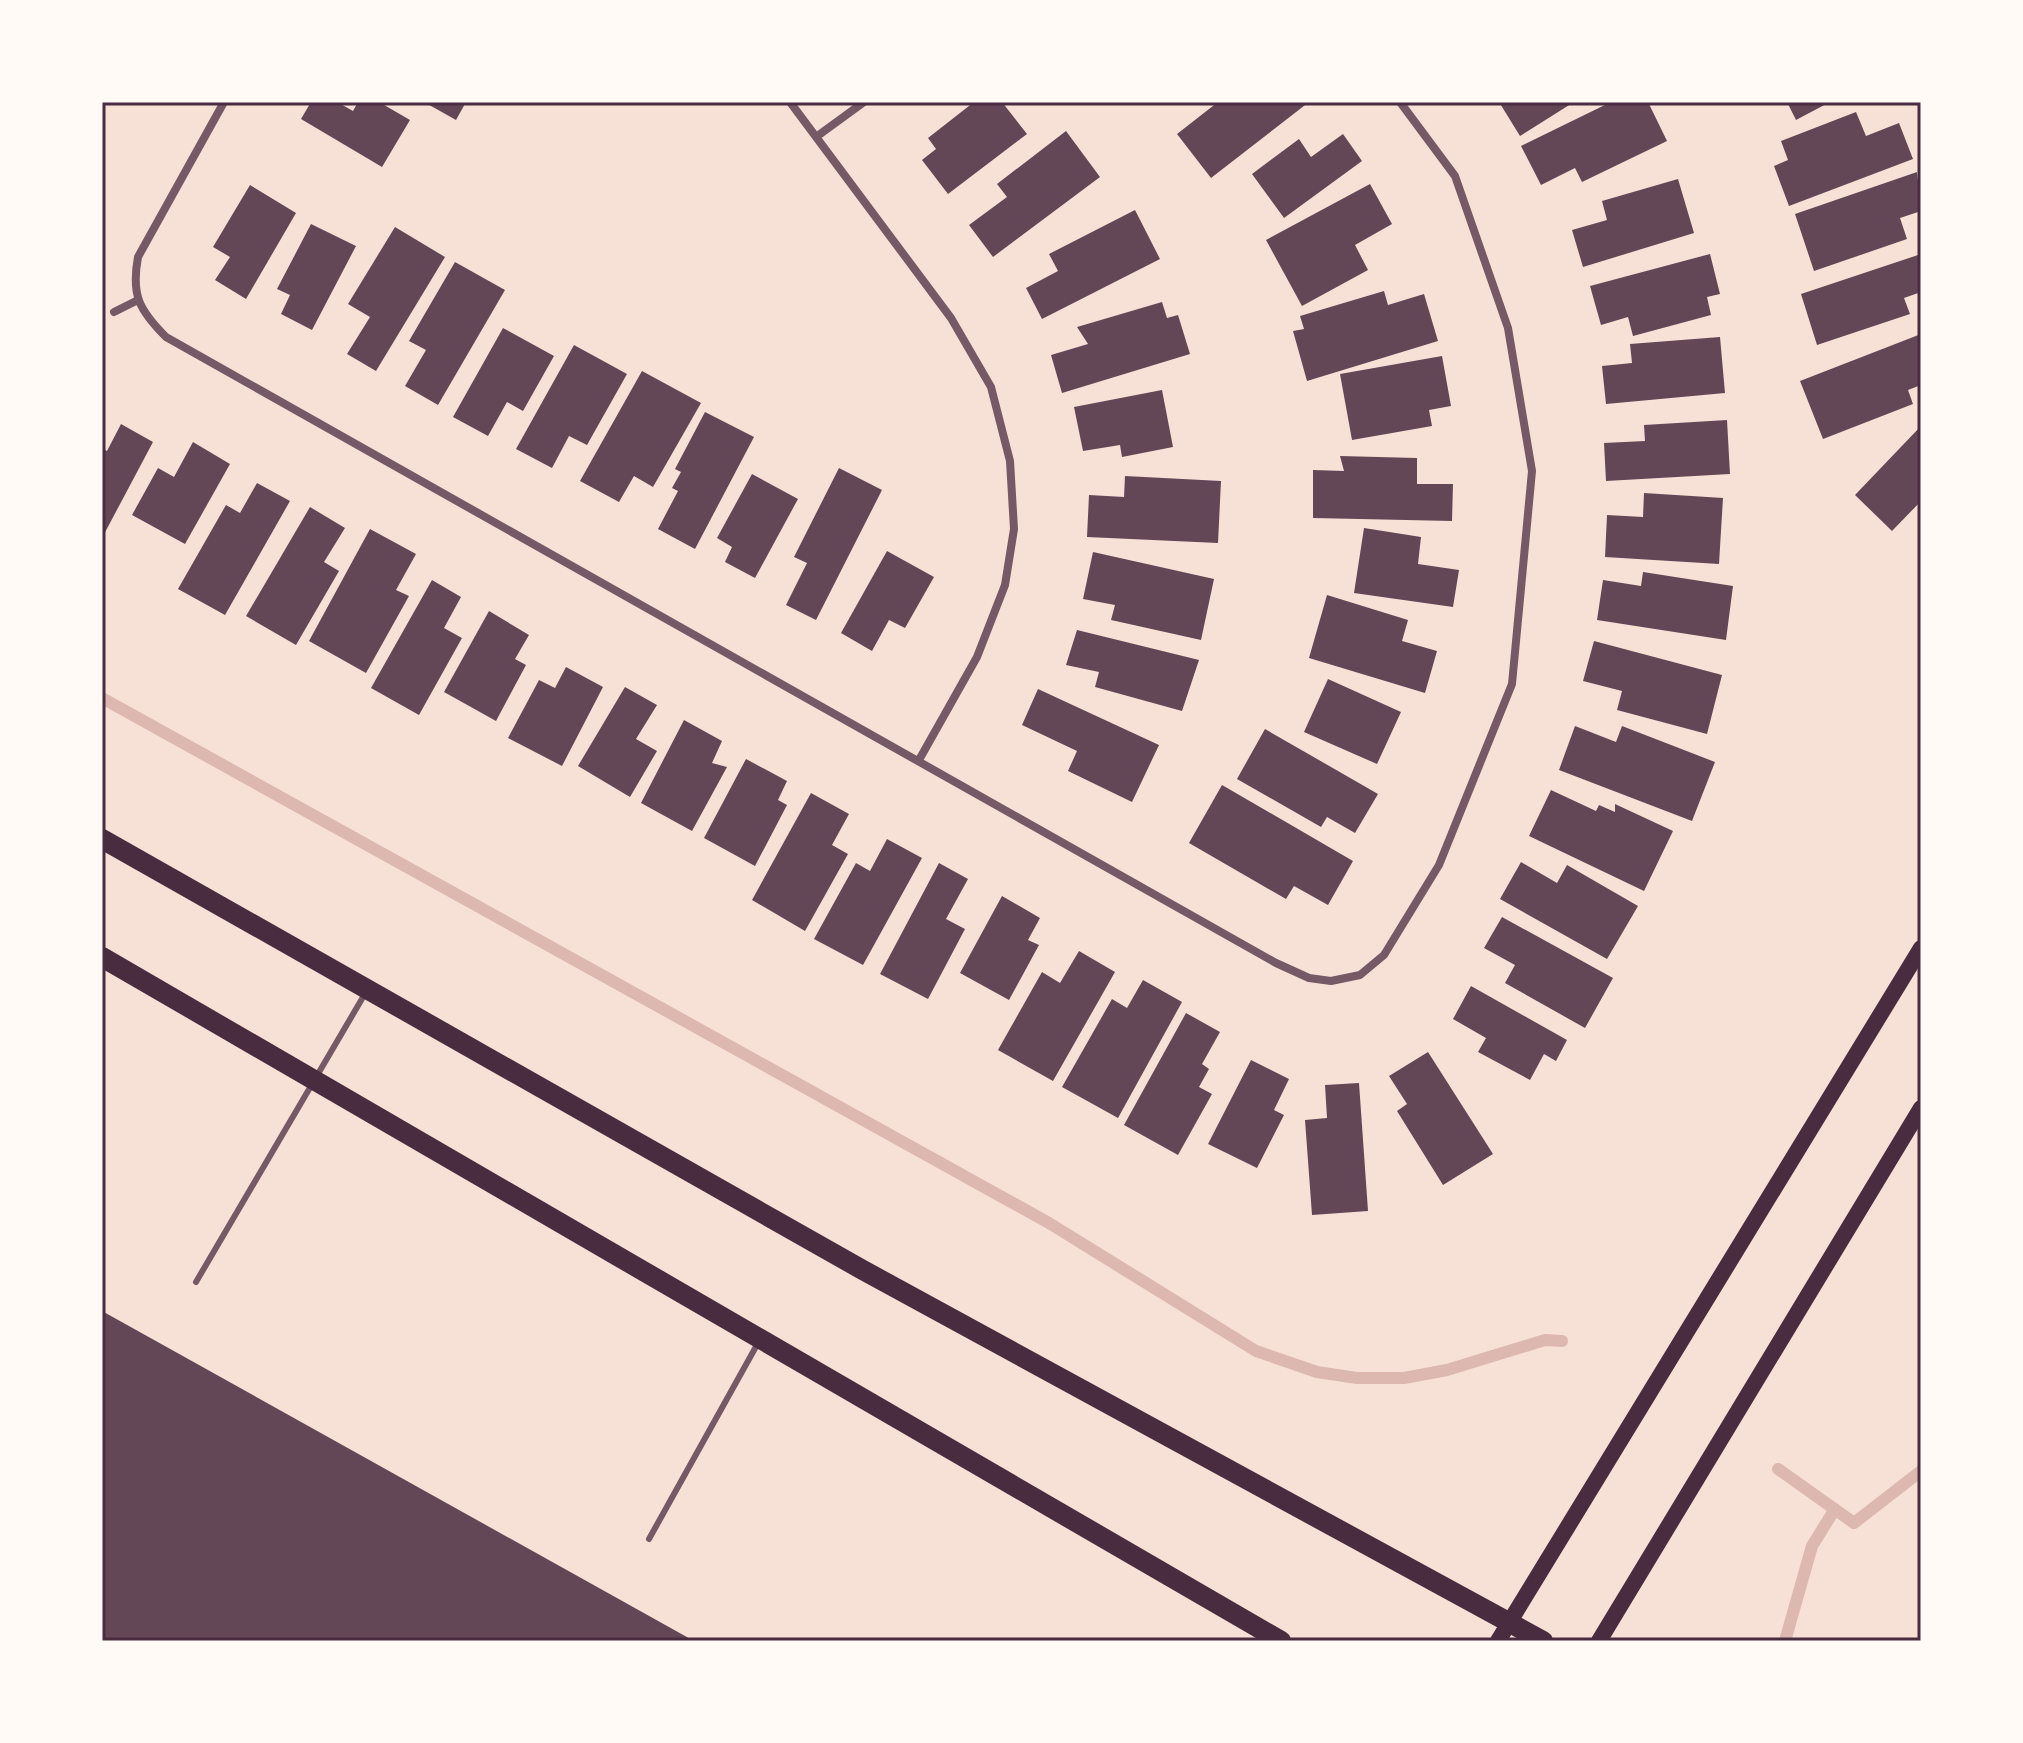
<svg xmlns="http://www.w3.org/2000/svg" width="2023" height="1743" font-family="Karla,sans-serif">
<rect width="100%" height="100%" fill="#f7e1d7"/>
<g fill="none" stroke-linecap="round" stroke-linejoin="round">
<path stroke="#dcb8b0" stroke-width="12" d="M102,698l947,525 207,128 61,21 40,6h47l43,-8 98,-30 17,1
M1778,1469l76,54 67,-52
M1785,1641l27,-95 23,-37"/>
</g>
<path fill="#644757" d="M311,102h26l16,9 5,-9h21l31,18 -28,47 -81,-48z
M424,102h42l-10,18z
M974,102h28l25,32 -79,60 -26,-34 14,-11 -8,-11z
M1218,102h91l-98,76 -34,-44z
M1499,102h75l-54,34z
M1611,102h37l19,39 -85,41 -7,-14 -34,17 -20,-39z
M1787,102h43l-34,18z
M1856,112l10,24 33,-13 14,36 -124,47 -15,-40 14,-6 -7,-19z
M1066,131l34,46 -107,80 -24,-32 38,-28 -10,-13z
M1343,134l19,27 -78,57 -32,-44 47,-35 12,18z
M1917,172l4,39 -21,7 7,21 -93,32 -19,-57z
M1678,179l16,54 -111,34 -11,-37 35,-10 -5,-19z
M1370,184l22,40 -37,21 13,25 -66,36 -36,-66z
M250,185l46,28 -50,86 -31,-19 15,-23 -17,-10z
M1135,210l25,49 -118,60 -16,-31 32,-17 -9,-17z
M311,224l45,22 -44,84 -31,-16 9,-19 -13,-6z
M395,227l50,30 -69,114 -29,-17 23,-37 -22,-13z
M1710,254l10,40 -13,3 4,18 -78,21 -5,-19 -27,8 -11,-39z
M1921,254v38l-17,6 6,16 -93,31 -16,-51z
M455,262l50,28 -67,115 -33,-19 21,-36 -17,-9z
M1384,291l4,14 36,-11 14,47 -131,40 -14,-50 11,-2 -4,-13z
M1162,302l5,16 11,-3 12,39 -128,39 -11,-38 37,-11 -11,-17z
M503,328l51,28 -31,55 -16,-9 -19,34 -35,-19z
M1921,334v51l-13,5 5,14 -90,35 -23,-58z
M1720,337l5,56 -119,11 -4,-38 30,-3 -2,-19z
M574,345l53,29 -40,71 -18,-9 -17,32 -36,-19z
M1442,356l9,50 -22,4 3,16 -80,14 -12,-66z
M642,371l59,32 -48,84 -19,-11 -15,26 -39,-21z
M1162,390l11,57 -51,10 -2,-12 -37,6 -9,-44z
M705,412l49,25 -59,112 -37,-20 20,-38 -6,-3 9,-16 -6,-3z
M1727,420l3,54 -124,7 -2,-38 41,-2 -1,-16z
M121,424l32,18 -51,96v-90l5,3z
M1921,426v75l-29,30 -37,-36z
M193,442l37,22 -45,80 -53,-29 26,-47 16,9z
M1340,456l77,2v26h36l-1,37 -139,-3v-48l31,1z
M839,468l43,22 -66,130 -30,-15 21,-42 -13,-6z
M752,474l46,25 -43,79 -30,-16 7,-15 -15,-9z
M1125,476l96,5 -3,62 -131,-6 2,-42 35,2z
M257,483l33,18 -65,114 -47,-26 48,-84 14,8z
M1644,493l79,5 -4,66 -114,-7 2,-42 36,2z
M310,507l35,21 -21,34 15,9 -43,74 -50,-29z
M1364,528l57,9 -3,27 41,6 -6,37 -99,-14z
M370,529l46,25 -20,36 13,6 -43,77 -57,-32z
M887,551l47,26 -29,51 -16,-8 -17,31 -31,-18z
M1093,552l121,27 -13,61 -90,-20 4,-15 -32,-6z
M1643,572l90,14 -7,54 -129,-20 6,-40 38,6z
M432,580l29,17 -17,31 18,10 -43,77 -48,-27z
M1327,595l81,25 -6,21 35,10 -12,42 -116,-35z
M489,611l40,24 -14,24 11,6 -30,56 -52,-29z
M1077,630l122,30 -17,51 -87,-24 4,-15 -33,-7z
M1594,641l128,34 -15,59 -90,-24 5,-19 -39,-10z
M566,667l37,20 -41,79 -54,-28 31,-58 16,8z
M1328,679l73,33 -24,52 -73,-32z
M625,687l32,18 -21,34 21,12 -27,46 -52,-31z
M1038,689l121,56 -27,57 -64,-31 9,-20 -55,-26z
M684,720l38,21 -10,22 15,4 -35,64 -51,-28z
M1575,726l41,16 6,-16 93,36 -23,59 -133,-51z
M1265,729l113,65 -23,39 -28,-16 -6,10 -84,-48z
M746,759l41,22 -9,19 9,5 -32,61 -51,-28z
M1222,785l131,76 -25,44 -34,-19 -8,13 -97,-56z
M1551,790l45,21 3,-6 16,7v-8l58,27 -29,60 -115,-55z
M811,793l38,21 -17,31 16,9 -43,77 -53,-31z
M887,839l35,19 -59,107 -49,-26 42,-76 14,8z
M1521,862l36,21 10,-18 71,41 -31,53 -107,-60z
M939,863l29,16 -22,40 19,10 -37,70 -48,-25z
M1002,896l38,22 -12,22 11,5 -30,55 -49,-27z
M1502,917l111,61 -28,50 -80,-45 10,-18 -31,-17z
M1079,951l36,21 -62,109 -55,-31 44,-78 18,11z
M1143,980l39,22 -64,116 -56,-31 50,-88 15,9z
M1471,986l96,54 -11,21 -12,-7 -14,26 -52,-28 8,-14 -33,-19z
M1186,1013l34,19 -18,32 7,5 -10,18 13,7 -34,61 -54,-30z
M1428,1052l65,102 -50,31 -46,-74 10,-7 -18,-28z
M1251,1060l38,19 -15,31 10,5 -27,53 -49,-24z
M1359,1083l9,128 -56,4 -7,-95 22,-2 -2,-33z
M102,1311l592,330h-592z"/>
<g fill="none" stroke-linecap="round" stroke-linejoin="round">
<path stroke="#755966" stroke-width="6" d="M196,1282l170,-290
M649,1539l109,-196"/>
<path stroke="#755966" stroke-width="8" d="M224,102l-86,155c-7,38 1,53 28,80l1110,626 33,15 22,3 29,-6 24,-20 55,-90 73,-181 20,-213 -24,-143 -53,-152 -55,-74
M790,102l161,216 40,69 19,74 4,68 -9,56 -28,72 -58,103
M816,137l48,-35
M114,312l24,-12"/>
<path stroke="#4a2c40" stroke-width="16" d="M1498,1641l423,-693
M1599,1641l322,-533"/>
<path stroke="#4a2c40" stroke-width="20" d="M102,839l759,430 682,372
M102,957l1179,684"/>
</g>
<rect width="2023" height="1743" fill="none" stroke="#fffaf5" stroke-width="208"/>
<rect x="104" y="104" width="1815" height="1535" fill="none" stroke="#4a2c40" stroke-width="3"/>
</svg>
